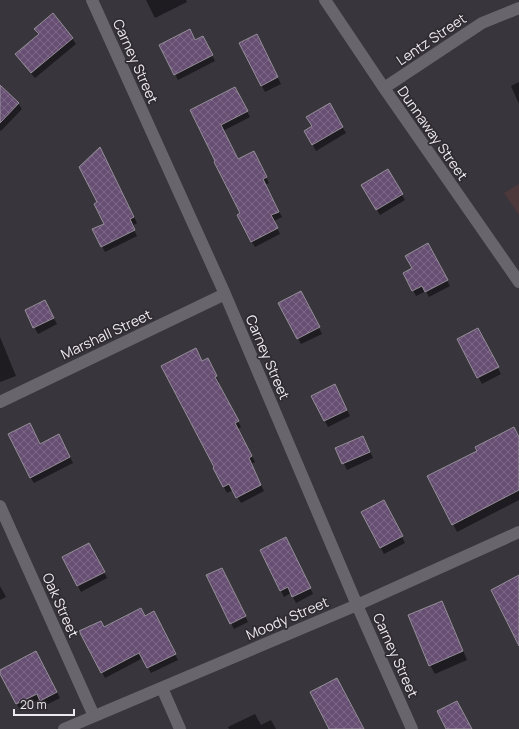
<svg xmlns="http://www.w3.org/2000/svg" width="519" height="729" font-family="Manrope,sans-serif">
<defs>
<pattern id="building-cross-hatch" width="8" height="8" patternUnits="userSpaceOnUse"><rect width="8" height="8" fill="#674f73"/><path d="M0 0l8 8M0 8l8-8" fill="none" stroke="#7d6887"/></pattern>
</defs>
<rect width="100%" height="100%" fill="#39353c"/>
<path fill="#4d383b" d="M519,184v31l-15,-22z"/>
<path fill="#0007" d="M146,0h40l1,2 -32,16z
M35,29l37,9 4,6 -41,34 -15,-18 -3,-5 22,-19z
M195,41l11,2 9,18 -37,19 -3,-6z
M259,41l22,43 -16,8 -25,-48z
M519,82v22l-8,-18z
M0,86l18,17 4,6 -21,22 -1,-1z
M238,94l12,23 -27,14 15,29 18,-2 13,25 -4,2 17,32 -8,4 6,13 -25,13 -3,-5 -11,-28 -49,-104z
M329,105l17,28 -30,18 -11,-20 8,-4z
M100,149l12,23 25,51 -5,3 5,10 -32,16 -3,-6 3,-22 -6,-22z
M387,170l18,30 -25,15 -18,-30z
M428,244l22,42 -21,11 -3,-6 -10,5 -12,-23 9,-4z
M304,298l18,36 -21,10 -22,-41z
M48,308l9,16 -19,10 -12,-23z
M481,335l20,39 -19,10 -24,-45z
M0,337l16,39 -16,6z
M207,359l12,23 -2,1 24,44 -3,2 17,33 -4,2 13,27 -23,12 -8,-13 -6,3 -13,-25 -12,-106z
M338,392l12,24 -22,11 -15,-31z
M363,437l10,21 -26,12 -10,-21z
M519,438v62l-62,32 -4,-8 25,-73z
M62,441l11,22 -39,20 -4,-6 10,-32z
M386,507l19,36 -21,11 -22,-42z
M89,544l18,34 -26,14 -18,-34z
M289,544l24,50 -17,9 -5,-10 -7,4 -23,-47z
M225,575l23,47 -14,7 -3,-6z
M0,586l6,11 -6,3z
M441,602l5,9 21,49 -32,14 -5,-9z
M145,617l11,1 22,42 -27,13 -8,-15 -38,20 -3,-6z
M39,658l21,40 -16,8 -4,-7 -20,11 -20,-39z
M255,714l6,11 10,-5 5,9h-47l-1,-2z"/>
<path fill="url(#building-cross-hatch)" stroke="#948f97" d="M53,13l20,25 -42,35 -16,-19 24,-20 -5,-5z
M190,29l5,11 8,-4 10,19 -39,20 -15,-30z
M257,34l21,43 -17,9 -22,-43z
M0,85l19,18 -19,20z
M235,87l13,24 -27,14 17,34 16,-8 13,26 -4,2 16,33 -8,3 7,13 -27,14 -14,-27 3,-2 -26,-51 1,-1 -25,-51z
M330,103l13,24 -31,18 -8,-14 8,-5 -6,-9z
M100,147l34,70 -4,2 5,11 -34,17 -9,-18 12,-5 -10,-20 3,-2 -18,-35z
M388,169l15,25 -27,16 -15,-25z
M428,243l20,37 -23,12 -3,-6 -10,5 -9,-18 9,-5 -7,-12z
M301,291l19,36 -23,12 -19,-36z
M45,300l9,18 -21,10 -8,-18z
M478,328l21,39 -22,11 -20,-39z
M196,348l6,13 6,-3 9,18 -2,1 24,44 -4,2 17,33 -3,2 12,27 -25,13 -7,-14 -6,3 -10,-19 1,-1 -53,-101z
M335,384l12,26 -23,11 -13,-25z
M30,423l10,21 19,-10 11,23 -40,21 -22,-44z
M514,427l5,10v53l-67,35 -25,-49 50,-25 -2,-4z
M363,436l7,16 -28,12 -7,-16z
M384,500l19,36 -23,12 -19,-36z
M286,537l25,51 -19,9 -4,-10 -8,4 -20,-41z
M89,543l16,29 -28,14 -15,-29z
M222,568l24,48 -16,8 -24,-49z
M519,575v71l-28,-56z
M442,601l21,50 -34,15 -21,-51z
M141,608l4,8 9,-5 22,43 -29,14 -8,-15 -38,20 -22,-42 22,-10 3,6z
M36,651l21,41 -17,9 -3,-7 -21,10 -16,-30v-4z
M337,678l27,51h-35l-19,-37z
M457,701l15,28h-26l-9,-18z"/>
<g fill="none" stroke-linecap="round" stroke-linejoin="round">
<path stroke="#69656c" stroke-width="12" d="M92,0l133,294 132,311 55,124
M325,0l59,88 135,194
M384,88l98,-65 37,-15
M0,402l225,-108
M0,506l94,210
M162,688l18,41
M64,729l293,-124 162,-73"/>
</g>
<g text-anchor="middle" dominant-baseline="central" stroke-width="3.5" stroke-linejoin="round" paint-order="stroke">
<g font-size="14" fill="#edeaef" stroke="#2f2b31">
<text transform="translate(431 39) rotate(-34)">Lentz Street</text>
<text transform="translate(136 61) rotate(66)">Carney Street</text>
<text transform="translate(433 133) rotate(55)">Dunnaway Street</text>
<text transform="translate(106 334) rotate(-25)">Marshall Street</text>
<text transform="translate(268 357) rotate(67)">Carney Street</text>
<text transform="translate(61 605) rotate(66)">Oak Street</text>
<text transform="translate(287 618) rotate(-23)">Moody Street</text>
<text transform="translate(396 655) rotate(66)">Carney Street</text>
</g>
</g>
<path d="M14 709v6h60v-6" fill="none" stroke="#edeaef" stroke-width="2"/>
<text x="20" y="709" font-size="12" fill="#edeaef" stroke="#2f2b31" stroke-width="3" paint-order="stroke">20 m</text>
</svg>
